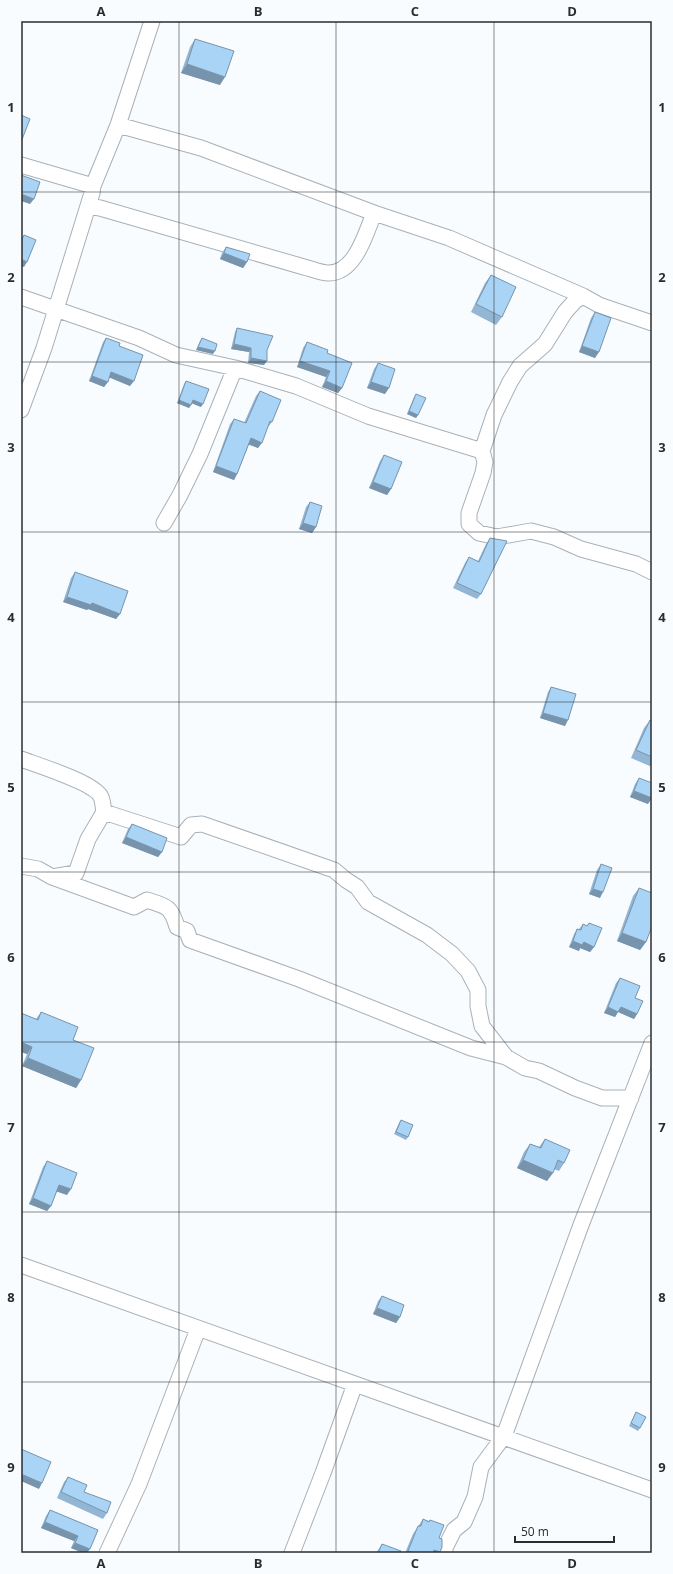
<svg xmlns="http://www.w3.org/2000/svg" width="673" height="1574" font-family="'Open Sans',sans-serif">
<rect width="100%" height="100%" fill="#f8fcff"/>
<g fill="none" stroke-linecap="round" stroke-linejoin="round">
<defs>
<path id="street" d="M118,125l83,23 173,65 75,25 134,58 16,9 53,18
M21,165l72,21
M88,206l12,2 204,59c8,2 17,6 24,6 27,1 38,-40 46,-60
M583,296l-8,5 -10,11 -20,32 -25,22 -10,16 -16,33 -12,36 3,11 -2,11 -14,40v11l10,9 18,4 34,-6 23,6 27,12 55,15 16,8
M21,297l118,41 37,17 59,13 61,18 72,30 114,35
M21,410l23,-62 48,-155 1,-7 25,-61 34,-104
M164,523l16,-28 20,-41 35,-86
M21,759c16,6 74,24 80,38 2,4 2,11 3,15l77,25 10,-12 11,-1 132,46 12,10 11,7 11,15 59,33 25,19 16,17 10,19v16l4,20 24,31
M21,866l17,3 14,8 24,-4 12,-34 16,-27
M52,877l82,30 13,-7c19,6 24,6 30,27l10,4 3,9 109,39 172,69 35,9 19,11 14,3 36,17 27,10h29
M21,1265l631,225
M107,1553l32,-69 59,-155
M292,1553l31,-80 32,-89
M445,1553v-5l9,-18 10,-8 11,-25 6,-30 23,-31 77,-211 71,-182"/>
</defs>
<use href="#street" stroke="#a8b1b8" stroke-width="17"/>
<use href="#street" stroke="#fff" stroke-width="15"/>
</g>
<path fill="#92b6d3" d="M195,39l25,46 -39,-12 9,-26z
M226,247l21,15 -4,6 -23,-9 2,-6z
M491,275l11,42 -6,8 -25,-13 14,-29z
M595,312v46l-16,-6 12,-34z
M237,328l30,22 -3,15 -16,-2 1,-11 -18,-3 4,-17z
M106,338l13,8 11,40 -20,-9 -6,10 -15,-6 14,-39z
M202,338l11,16 -17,-4 4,-9z
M307,342l20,11 15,35 -4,5 -16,-6 4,-10 -29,-10 6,-19z
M378,363l7,31 -18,-6 7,-19z
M186,381l15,26 -9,-4 -3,5 -12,-5 7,-19z
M260,391l12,31 -4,5 -10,21 -9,-4 -12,30 -3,6 -21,-8 17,-48 4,-5 10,4 12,-27z
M416,394l2,21 -2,3 -9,-4 7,-17z
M384,455l7,34 -4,6 -18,-7 11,-27z
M310,502l6,25 -4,6 -13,-4 7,-22z
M490,538l-9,56 -4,5 -24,-11 12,-25 4,-6 9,4 8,-17z
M75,572l45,42 -4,5 -28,-10 -1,1 -24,-8 8,-24z
M551,687l14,39 -25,-8 8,-26z
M650,720l2,1v46l-21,-9 13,-30z
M639,778l9,26 -18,-7 5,-13z
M132,824l30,28 -4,5 -36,-14 6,-14z
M601,864l-1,34 -11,-4 8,-24z
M639,888l7,54 -6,8 -23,-9 16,-45z
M589,923l5,24 -4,5 -10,-4 -1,3 -10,-4 5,-13 3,-5h2l4,-5 4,2z
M620,978l15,20 2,16 -3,5 -16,-7 -3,5 -11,-4 12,-30z
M41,1012l32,28 8,40 -5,8 -54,-22 5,-12 -6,-2v-39l15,6z
M401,1120l7,17 -2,3 -12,-6 5,-11z
M545,1139l19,24 -5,8 -5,-2 -7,12 -30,-13 7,-16 6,-8 9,3z
M47,1161l20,34 -10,-4 -6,15 -4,5 -18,-7 14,-37z
M382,1296l18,21 -4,6 -23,-9 5,-13z
M636,1412l4,16 -2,3 -9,-5z
M68,1477l39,36 -4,6 -46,-21 7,-16z
M50,1510l48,20 -11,23h-4l-12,-5 3,-7 -33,-13 5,-12z
M423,1519l6,2 1,-1 9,18 1,15h-35l8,-19z
M382,1544l18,9h-24z"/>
<path fill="#7794ac" d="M187,64l38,13 -5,8 -39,-12z
M21,194l13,5 -4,5 -9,-3z
M224,253l23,9 -4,6 -23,-9z
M21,259l6,3 -3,5 -3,-1z
M234,344l17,4 -2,4 -18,-3z
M582,346l17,6 -4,6 -16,-6z
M198,347l17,4 -2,3 -17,-4z
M251,358l16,3 -3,4 -16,-2z
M300,361l30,10 -4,6 -29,-10z
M111,372l23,9 -4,5 -22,-9z
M92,376l16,6 -4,5 -15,-6z
M326,381l16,7 -4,5 -16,-6z
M371,382l18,6 -4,6 -18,-6z
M179,400l12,5 -2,3 -12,-5z
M193,400l10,4 -2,3 -10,-4z
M409,411l9,4 -2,3 -9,-4z
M251,438l11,5 -4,5 -11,-4z
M216,466l21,8 -3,6 -21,-8z
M373,482l18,7 -4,6 -18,-7z
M303,523l13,4 -4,6 -13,-4z
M67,597l25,6 28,11 -4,5 -28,-10 -1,1 -24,-8z
M543,713l25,7 -3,6 -25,-8z
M634,791l18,7 -4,6 -18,-7z
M126,837l36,15 -4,5 -36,-14z
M593,889l10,3 -3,6 -11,-4z
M622,933l24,9 -6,8 -23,-9z
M573,941l11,1 10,5 -4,5 -10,-4 -1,3 -10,-4z
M608,1007h13l16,7 -3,5 -16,-7 -3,5 -11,-4z
M21,1042l11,5 -5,7 -6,-2z
M28,1058l53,22 -5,8 -54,-22z
M523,1160l30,13 -6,8 -30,-13z
M59,1185l12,4 -4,6 -12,-4z
M33,1198l18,8 -4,5 -18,-7z
M377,1308l23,9 -4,6 -23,-9z
M21,1474l21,9 -3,6 -18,-8z
M45,1522l33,14 -4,5 -33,-13z
M75,1543l15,6 -3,4h-4l-12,-5z
M434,1550l6,2v1h-8z
M408,1551l6,2h-8z"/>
<path fill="#aad4f5" stroke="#7794ac" d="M195,39l39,12 -9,26 -38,-13z
M21,115l9,4 -9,23z
M21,175l19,7 -6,17 -13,-5z
M24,235l12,5 -9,22 -6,-3v-17z
M226,247l24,7 -3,8 -23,-9z
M491,275l25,12 -14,30 -26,-13z
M595,312l16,6 -12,34 -17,-6z
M237,328l36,8 -6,14v11l-16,-3v-10l-17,-4z
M106,338l14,5 -1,3 24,9 -9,26 -23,-9 -3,10 -16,-6z
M202,338l15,6 -2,7 -17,-4z
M307,342l21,8 -1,3 25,10 -10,25 -16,-7 4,-10 -30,-10z
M378,363l17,6 -6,19 -18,-6z
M186,381l23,8 -6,15 -10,-4 -2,5 -12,-5z
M260,391l21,9 -9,22 -2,-1 -8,22 -11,-5 -14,36 -21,-8 18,-47 12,4z
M416,394l10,4 -8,17 -9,-4z
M384,455l18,7 -11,27 -18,-7z
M310,502l12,4 -6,21 -13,-4z
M490,538l17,3 -26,53 -24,-11 12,-26 10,5z
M75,572l53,19 -8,23 -28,-11 -1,2 -24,-8z
M551,687l25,7 -8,26 -25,-7z
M650,720l2,1v36l-16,-7z
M639,778l13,5v15l-18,-7z
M132,824l35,14 -5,14 -36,-15z
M601,864l11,4 -9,24 -10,-3z
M639,888l13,5v33l-6,16 -24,-9z
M589,923l13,5 -8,19 -10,-5 -2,3 -9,-4 4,-12 4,1 2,-6 4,2z
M620,978l20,8 -5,12 8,3 -6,13 -16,-7 -3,5 -10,-5z
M41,1012l37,15 -5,13 21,8 -13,32 -53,-22 4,-11 -11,-5v-29l17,7z
M401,1120l12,5 -5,12 -12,-5z
M545,1139l25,11 -6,13 -6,-3 -5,13 -30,-13 7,-16 11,4z
M47,1161l30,12 -6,16 -12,-4 -8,21 -18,-8z
M382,1296l22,9 -4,12 -23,-9z
M636,1412l10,5 -6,11 -9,-5z
M21,1449l30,13 -9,21 -21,-9z
M68,1477l19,8 -3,7 27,10 -4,11 -46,-21z
M50,1510l48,20 -8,19 -15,-6 3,-7 -33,-14z
M423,1519l6,3 1,-2 14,5 -5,13 3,1v8l-2,5 -6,-2 -1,3h-19l-6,-2 10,-25h3z
M382,1544l19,7 -1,2h-22z"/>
<path fill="none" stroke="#2a2d30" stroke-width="1" stroke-opacity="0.55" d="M179,21v1532M336,21v1532M494,21v1532M21,192h631M21,362h631M21,532h631M21,702h631M21,872h631M21,1042h631M21,1212h631M21,1382h631"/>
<rect width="673" height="1574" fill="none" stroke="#f8fcff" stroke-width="44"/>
<path d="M515 1536v6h99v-6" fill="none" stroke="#2a2d30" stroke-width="2"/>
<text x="521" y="1536" font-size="12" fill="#2a2d30" stroke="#f8fcff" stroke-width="3" paint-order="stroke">50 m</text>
<rect x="22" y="22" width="629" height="1530" fill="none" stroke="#2a2d30" stroke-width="1.5"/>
<g font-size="13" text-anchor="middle" font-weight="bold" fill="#2a2d30">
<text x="101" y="16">A</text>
<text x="258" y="16">B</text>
<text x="415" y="16">C</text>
<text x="572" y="16">D</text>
<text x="11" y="112">1</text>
<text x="662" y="112">1</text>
<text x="11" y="282">2</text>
<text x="662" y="282">2</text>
<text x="11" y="452">3</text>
<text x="662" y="452">3</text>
<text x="11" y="622">4</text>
<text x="662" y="622">4</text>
<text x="11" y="792">5</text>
<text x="662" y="792">5</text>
<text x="11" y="962">6</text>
<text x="662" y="962">6</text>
<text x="11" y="1132">7</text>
<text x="662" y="1132">7</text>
<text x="11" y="1302">8</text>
<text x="662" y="1302">8</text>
<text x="11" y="1472">9</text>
<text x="662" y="1472">9</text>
<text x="101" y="1568">A</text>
<text x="258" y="1568">B</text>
<text x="415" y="1568">C</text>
<text x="572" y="1568">D</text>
</g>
</svg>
